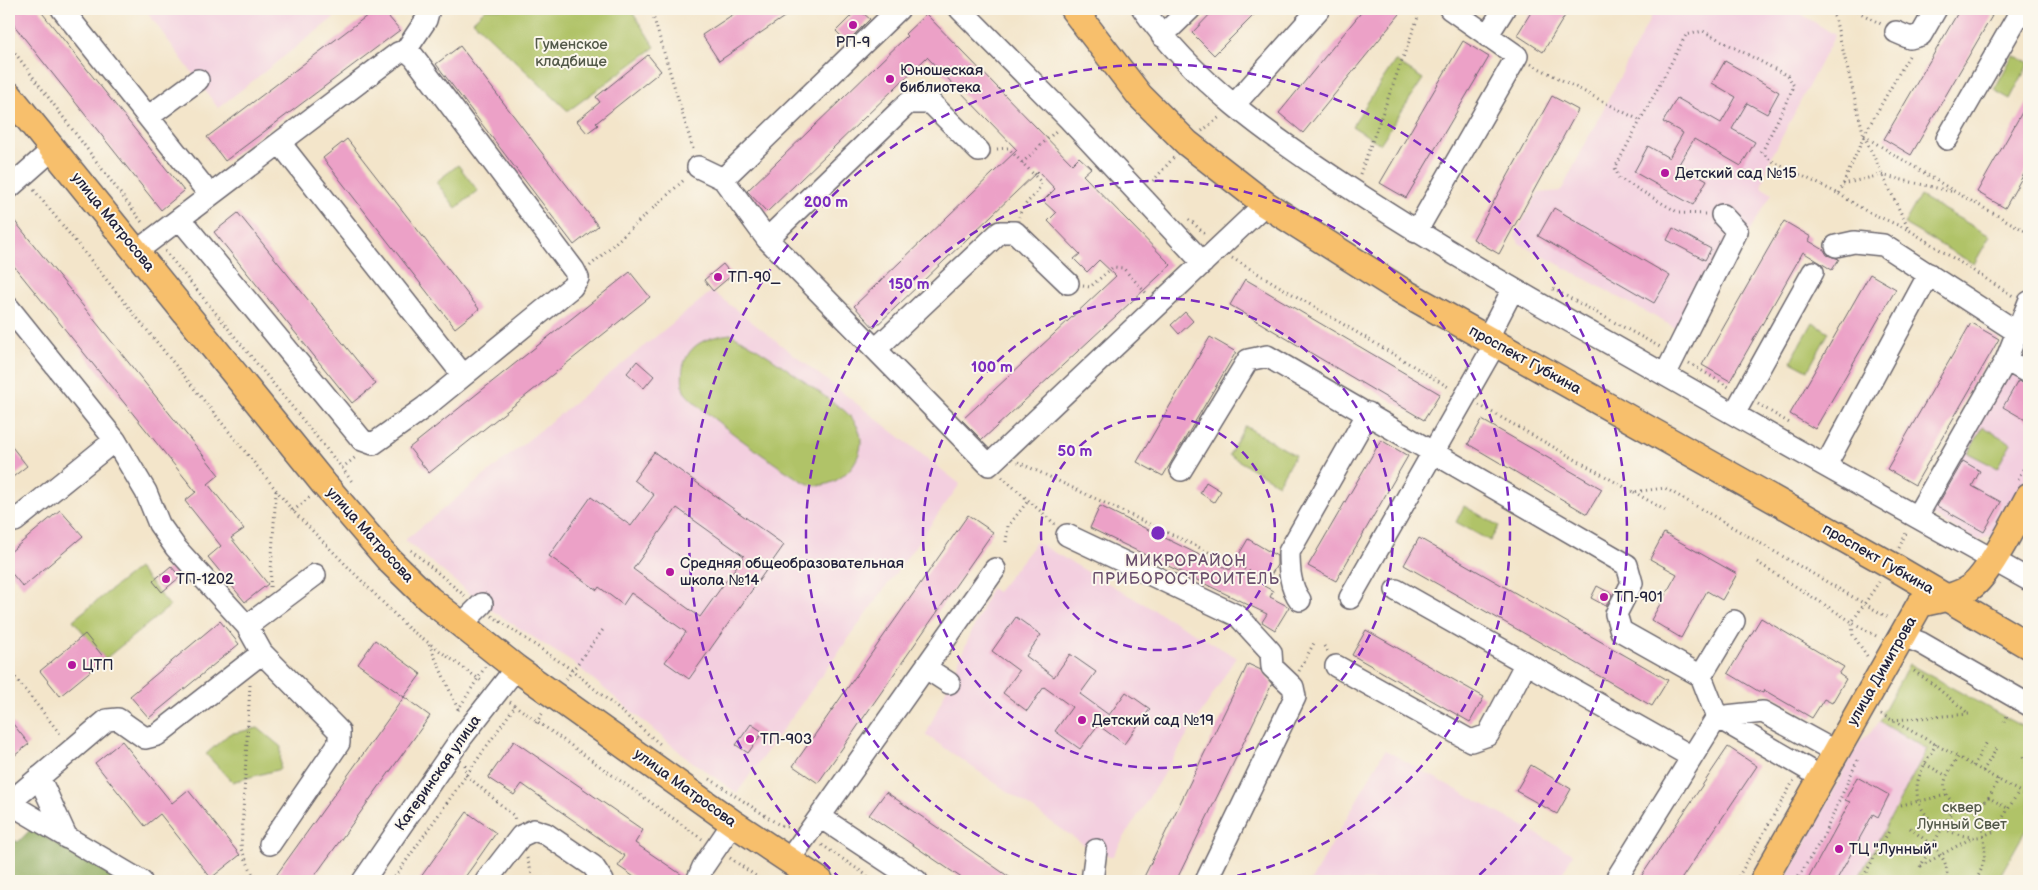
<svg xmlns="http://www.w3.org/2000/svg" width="2038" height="890" font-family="'Balsamiq Sans',sans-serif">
<rect width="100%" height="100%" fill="#fbf7ec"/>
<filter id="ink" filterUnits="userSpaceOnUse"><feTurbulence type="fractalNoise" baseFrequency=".02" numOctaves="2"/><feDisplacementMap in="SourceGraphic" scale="10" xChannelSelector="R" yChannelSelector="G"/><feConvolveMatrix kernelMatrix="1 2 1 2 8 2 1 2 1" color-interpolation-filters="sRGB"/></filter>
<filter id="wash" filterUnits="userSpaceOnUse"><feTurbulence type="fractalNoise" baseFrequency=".0096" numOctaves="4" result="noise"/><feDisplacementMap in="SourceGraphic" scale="20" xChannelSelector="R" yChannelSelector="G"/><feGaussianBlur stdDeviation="1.12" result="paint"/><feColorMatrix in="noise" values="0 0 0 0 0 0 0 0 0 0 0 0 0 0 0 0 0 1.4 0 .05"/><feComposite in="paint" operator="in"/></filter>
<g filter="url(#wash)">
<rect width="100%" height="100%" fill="#f3e5ca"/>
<path fill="#f3cfdf" d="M145,9h200l-127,99z
M1655,9h138l42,26 -65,125 -9,27 11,7 -51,85 -40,52 -162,-88 -4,-8 23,-42 23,-2z
M712,291l248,193 -223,309 -50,-35 -111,-93 -94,-61 -77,-64z
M2007,369l22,1v101l-33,62 -18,8 -47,-26 3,-21z
M1036,542l200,115 -124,200 -29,-13 -157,-109 65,-147 6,4z
M1880,722l47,27 -70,132h-72l74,-138z
M1385,750l188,104 -15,27h-247z"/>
<path fill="#b0c367" stroke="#697251" d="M486,9h144l25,38 -87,64 -95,-90z
M2013,55l16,8 -19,36 -16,-9z
M1395,61l28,18 -43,65 -28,-18z
M458,165l20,26 -22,17 -20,-26z
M1920,196l70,40 -16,28 -70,-40z
M1813,322l16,10 -21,38 -17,-9z
M731,334c38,19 72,47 107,72 8,5 16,13 20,22 13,27 -18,62 -46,57 -15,-2 -122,-81 -128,-94 -2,-5 -2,-18 -1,-23 5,-25 25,-31 48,-34z
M1245,426l50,29 -17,29 -49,-29z
M1983,427l28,16 -14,25 -29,-15z
M1464,506l35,20 -9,15 -34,-19z
M138,568l32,38 -65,53 -32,-39z
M1909,664l96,53v2l1,-1 23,12v94l-32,57h-140l70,-132 -47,-27 4,-7 -2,-1z
M258,728l23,19 -1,22 -48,13 -26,-28 23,-20z"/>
<path fill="#8ca95c" stroke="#57664c" d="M31,829l91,52h-113v-43l9,4z"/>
<g id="blocks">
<path fill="#eca1c7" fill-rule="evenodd" d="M9,9h30l145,182 -23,19 -152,-191z
M376,9h6l18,21 -175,131 -18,-24z
M741,9h55l-77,52 -17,-26z
M858,9l12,10 -23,23 -11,-11z
M1215,9h45l-46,46 -22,-22z
M1364,9h40l-101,124 -24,-20z
M1533,9h36l-26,43 -26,-17z
M1960,9h20l12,7 -81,139 -27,-16z
M926,14l146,150 7,-7 12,11 -8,7 88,90 -189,175 -20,-20 154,-144 -17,-16 -12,12 -13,-13 6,-5 -32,-33 8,-8 -13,-12 12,-12 -17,-18 -164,157 -20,-22 163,-156 -90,-93 -160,155 -20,-21 160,-155 -2,-2z
M1463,41l26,16 -83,141 -26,-15z
M460,46l138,180 -24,19 -138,-181z
M648,55l13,16 -65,52 2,2 -11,8 -10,-12 23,-19 -4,-5z
M1725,61l54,31 -12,22 -20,-11 -15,26 23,13 -14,24 -47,-27 -15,25 28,16 -14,25 -59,-33 14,-26 21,12 14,-25 -20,-11 14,-24 44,25 15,-26 -24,-14z
M1552,96l26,14 -79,144 -26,-15z
M2029,100v65l-24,43 -28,-16z
M347,139l132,170 -24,19 -132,-170z
M1554,208l116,68 -16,27 -116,-67z
M238,213l138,171 -24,19 -138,-171z
M9,214l210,261 -11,9 36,45 -13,9 37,46 -23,18 -37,-45 13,-11 -36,-45 11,-9 -187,-232z
M1784,221l27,16 -2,4 15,9 3,5 12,4 -7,11 -29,-18 -73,129 -28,-16z
M1673,228l38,21 -6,11 -38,-20z
M723,264l9,11 -19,16 -9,-11z
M630,272l20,25 -221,176 -20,-25z
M1870,274l26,15 -81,140 -25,-15z
M1245,279l195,115 -16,26 -194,-115z
M1185,312l8,9 -14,13 -8,-9z
M1971,323l28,16 -84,146 -28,-16z
M1210,337l26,15 -73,124 -26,-14z
M637,361l17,15 -10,12 -17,-15z
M2018,381l11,4v37l-26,-15z
M1482,420l120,69 -15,25 -119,-70z
M1381,440l27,16 -72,125 -28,-15z
M9,443l18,23 -18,14z
M654,452l130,93 -95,134 -24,-17 21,-30 -55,-39 -8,12 -24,-18 -2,3 -48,-34 42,-59 40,29 23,-31 -20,-15zM677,508l67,48 -44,61 -67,-48z
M1963,461l17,10 -8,15 29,16 -17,30 -47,-26z
M1206,482l15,9 -7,11 -14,-9z
M1100,506l130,64 18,-31 29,17v9l-13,21 9,5 -3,6 19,10 -14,23 -13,-8 5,-8 -177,-86z
M60,510l23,26 -60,51 -14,-17v-17z
M968,515l25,17 -175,251 -25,-17z
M1664,533l73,41 -15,26 -15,-9 -26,47 -30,-18 26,-46 -27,-15z
M1419,538l249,142 -16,26 -248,-141z
M171,566l9,11 -18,15 -9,-11z
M1597,586l15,8 -6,12 -15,-8z
M1016,617l25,18 -15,21 28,21 16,-23 26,18 -16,22 29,21 17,-23 24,17 -26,35 -26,-19 -18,24 -25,-18 17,-24 -28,-20 -17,24 -24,-18 16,-22 -27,-20z
M1761,618l83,49 -5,7 7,5 -14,24 -8,-4 -12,19 -48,-28 -1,3 -5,-2 -30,-18z
M220,621l19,23 -90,74 -19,-22z
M1366,630l118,67 -14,25 -118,-67z
M85,634l20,25 -45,37 -20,-25z
M375,640l46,34 -17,23 -46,-33z
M1248,664l13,6 11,14 -58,119 -38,78h-34z
M404,697l26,19 -119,165h-39z
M9,719l20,25 -20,16z
M751,724l12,8 -15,21 -12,-8z
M122,741l50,62 16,-13 52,65 -29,23 -51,-64 -15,12 -50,-63z
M514,741l129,89 -8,13 50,34v4h-45l-22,-15 7,-10 -65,-45 -38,-27 -8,11 -26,-17z
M1728,747l29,19 -77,115h-42z
M1531,765l40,24 -14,25 -41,-23z
M1857,777l32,18 -11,22 -5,-3 -37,67h-29l43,-79 -5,-2z
M886,792l129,89h-49l-97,-66z
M467,812l29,21 -23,33 -11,15h-44z"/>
</g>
</g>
<g filter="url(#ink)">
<use href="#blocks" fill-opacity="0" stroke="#6b666d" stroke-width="1"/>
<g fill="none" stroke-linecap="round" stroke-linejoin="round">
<defs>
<path id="minor" d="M62,9l148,186
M960,9l109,110 134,144
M1143,9c50,72 126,126 199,174 86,57 175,109 265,159 140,80 281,160 422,238
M1896,32l14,6 11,-3 15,-26
M1162,36l28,-27
M1487,36l17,-27
M406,50l20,-30 3,-11
M1234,105l85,-96
M148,117l50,-37
M1947,139l75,-130
M280,143l183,232
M698,167l25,12 44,60 222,226 276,-261
M723,179l176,-170
M9,188l44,-39
M1416,232l101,-176 -67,-47
M767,239l141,-136h23l48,48
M1836,246l18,-4 29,3 134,87
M137,251l261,-198 8,-3 8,7 160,213 4,8 -6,9 -147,120 -52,37 -11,-4 -182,-221
M9,308l106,132 31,52 13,32 17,24 71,78 15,27 77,78v12l-69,101
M1487,339l26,-50
M876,349l124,-117h15l53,51
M2006,360l23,13
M1665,375l72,-144 -15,-16
M1734,414l79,-142
M1826,465l103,-191
M1181,470l67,-110 19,-4 360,209 5,18 -16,31 5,17 80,45
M1917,516l89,-156 23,-58
M9,519l6,2 100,-81
M1067,535l171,81 33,36 1,15 21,20 2,10 -89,184
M1396,590l296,167
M1350,598l145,-254
M1300,600c-10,-13 -11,-31 -11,-48l79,-139
M1734,621l-33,55 16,41 46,-5 73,40
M461,625l21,-21
M247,626l68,-51
M1903,636l18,7 108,62
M1336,666l135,75 17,-6 38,-72
M926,668l23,15
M39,777l28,61
M9,803l98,-83 11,-1 27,19 12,-3 105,-82
M9,803l132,78
M820,817l97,64
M789,860l206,-291
M363,881l99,-144 54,-69
M486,881l35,-45 13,-6 12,4 47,32 10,15
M697,881l6,-14 30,-44
M1092,881l4,-31
M1615,881l102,-164 104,60"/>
<path id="major" d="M1073,9l67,87 47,47 78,61 137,87 487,273 140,82
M9,95l315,389 66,77 39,38 87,69 217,155 87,58
M1763,881l157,-277c16,-4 37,-7 51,-17 18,-12 47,-71 58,-91"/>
</defs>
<use href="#minor" stroke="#6b666d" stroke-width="24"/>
<use href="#major" stroke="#6b666d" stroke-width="29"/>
<path stroke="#6b666d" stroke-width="3" stroke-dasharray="1 4" stroke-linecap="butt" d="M651,9l43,143
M1853,9l28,15
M9,45l135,180
M1531,64l108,56
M1202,131l19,-15
M1864,135l46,-81
M1864,136l93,57 72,40
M1864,136l45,94
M997,149l11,-1 33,34c-2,14 -18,19 -22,35
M1022,163l35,-33
M1360,174l61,-165
M1153,181l21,-24
M1843,184l38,-9 73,17
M34,190l259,321 115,117 75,54
M1839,194l27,17 43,19 104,66
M1705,214l-26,-1 -60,-35 -4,-10 71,-133 17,-4 85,45 6,10 -32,66 8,8 69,34 25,-58 -29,-118 -6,-9
M1189,219l18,17
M165,251l177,217 11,15
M1232,258l218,130
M590,266l95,-87
M1083,286l7,1 23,-20 10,1 23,25
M1553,289l107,58
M1689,363l40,24
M1758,404l33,20
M1479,405l154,87 32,-4 224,130
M1018,462l256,121
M342,468l15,-12
M1002,477l53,47
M2018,479l11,-21
M1634,492l32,19
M293,511l17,-14
M1006,542l2,-16 20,-25
M1899,548l8,-17
M411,550l54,46
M1757,562l95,60 27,-40
M270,587l6,-96
M492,616l80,54 88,74
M429,644l29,65
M1324,646l4,6
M1867,656l-14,-21 -1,-13 26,15
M9,670l53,66
M1299,671l16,-30
M1914,671l16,11 39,32
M566,679l39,-52
M250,685l-9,164 15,32
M510,702l192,137
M458,710l27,-43
M1881,714l77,43
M1893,720l76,-6
M2004,722l4,-8
M536,723l8,-12
M1936,744c-8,15 -20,31 -19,47 0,28 34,46 59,46 6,0 13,-4 19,-6l24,-40
M2023,757l6,9
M1925,764l22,12
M465,765l1,10 48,41 1,5
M1973,766l14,-24
M1983,771l14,-23
M710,779l68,45 12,4
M1998,779c-3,7 -7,17 -12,21 -15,16 -45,4 -41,-18 1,-8 9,-18 13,-25l71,40
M1988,797l21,12
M1901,805l46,-10
M1974,807c11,25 17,51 1,74
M1910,828c17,14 42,28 36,53
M822,845l53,36
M527,858l7,23
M730,858l33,23
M1921,866l54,-30
M1920,867l36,-63
M392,881l123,-175
M1736,881l58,-101
M1796,881l27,-44 35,-78
M1861,881l28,-50"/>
<use href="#minor" stroke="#fff" stroke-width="21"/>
<use href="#major" stroke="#f7bf6c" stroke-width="26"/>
</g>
</g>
<g fill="none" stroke="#7b2cbf" stroke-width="2.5" stroke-dasharray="9 6">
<circle cx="1158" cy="533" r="117"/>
<circle cx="1158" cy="533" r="235"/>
<path d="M1106 881A352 352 0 1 1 1210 881"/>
<path d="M841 879A469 469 0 1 1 1475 879"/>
</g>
<g fill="#b5179e" stroke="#fbf7ec" stroke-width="2">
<circle cx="853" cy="25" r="5"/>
<circle cx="890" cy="79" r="5"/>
<circle cx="1665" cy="173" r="5"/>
<circle cx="718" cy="277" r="5"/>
<circle cx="670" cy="572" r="5"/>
<circle cx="166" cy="579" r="5"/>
<circle cx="1604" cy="597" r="5"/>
<circle cx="72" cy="665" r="5"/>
<circle cx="1082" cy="720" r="5"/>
<circle cx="750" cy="739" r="5"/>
<circle cx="1839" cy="849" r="5"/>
</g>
<g text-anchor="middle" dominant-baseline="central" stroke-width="4" stroke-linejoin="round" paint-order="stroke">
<g font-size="15" fill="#22223b" stroke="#fbf7ec" text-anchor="start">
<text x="853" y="42" text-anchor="middle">РП-9</text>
<text x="900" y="70">Юношеская<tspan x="900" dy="17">библиотека</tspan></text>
<text x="1675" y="173">Детский сад №15</text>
<text x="728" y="277">ТП-90_</text>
<text x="680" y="563">Средняя общеобразовательная<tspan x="680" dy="17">школа №14</tspan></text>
<text x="176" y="579">ТП-1202</text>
<text x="1614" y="597">ТП-901</text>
<text x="82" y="665">ЦТП</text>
<text x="1092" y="720">Детский сад №19</text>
<text x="760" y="739">ТП-903</text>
<text x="1849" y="849">ТЦ "Лунный"</text>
</g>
<g font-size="15" fill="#545a4a" stroke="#fbf7ec">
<text x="571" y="44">Гуменское<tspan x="571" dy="17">кладбище</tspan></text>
<text x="1962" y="807">сквер<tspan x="1962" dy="17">Лунный Свет</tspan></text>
</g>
<g font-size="15" fill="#22223b" stroke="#fbf7ec">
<text transform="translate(113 222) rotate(51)">улица Матросова</text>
<text transform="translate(1525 360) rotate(29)">проспект Губкина</text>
<text transform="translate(370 535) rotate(48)">улица Матросова</text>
<text transform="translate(1878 559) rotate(30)">проспект Губкина</text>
<text transform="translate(1882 671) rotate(-60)">улица Димитрова</text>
<text transform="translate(438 773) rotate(-55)">Катеринская улица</text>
<text transform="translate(685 788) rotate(36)">улица Матросова</text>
</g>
<g font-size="16" letter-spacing="1" fill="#694e6c" stroke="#fbf7ec">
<text x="1186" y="561">МИКРОРАЙОН<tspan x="1186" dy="18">ПРИБОРОСТРОИТЕЛЬ</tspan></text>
</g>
</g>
<circle cx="1158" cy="533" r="8" fill="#7b2cbf" stroke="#fbf7ec" stroke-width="2.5"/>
<g font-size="15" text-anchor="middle" font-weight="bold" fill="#7b2cbf" stroke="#fbf7ec" stroke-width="4" stroke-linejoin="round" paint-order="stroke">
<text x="826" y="207">200 m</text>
<text x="909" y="289">150 m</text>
<text x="992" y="372">100 m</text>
<text x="1075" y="456">50 m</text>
</g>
<rect width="2038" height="890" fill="none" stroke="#fbf7ec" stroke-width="30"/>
</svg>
